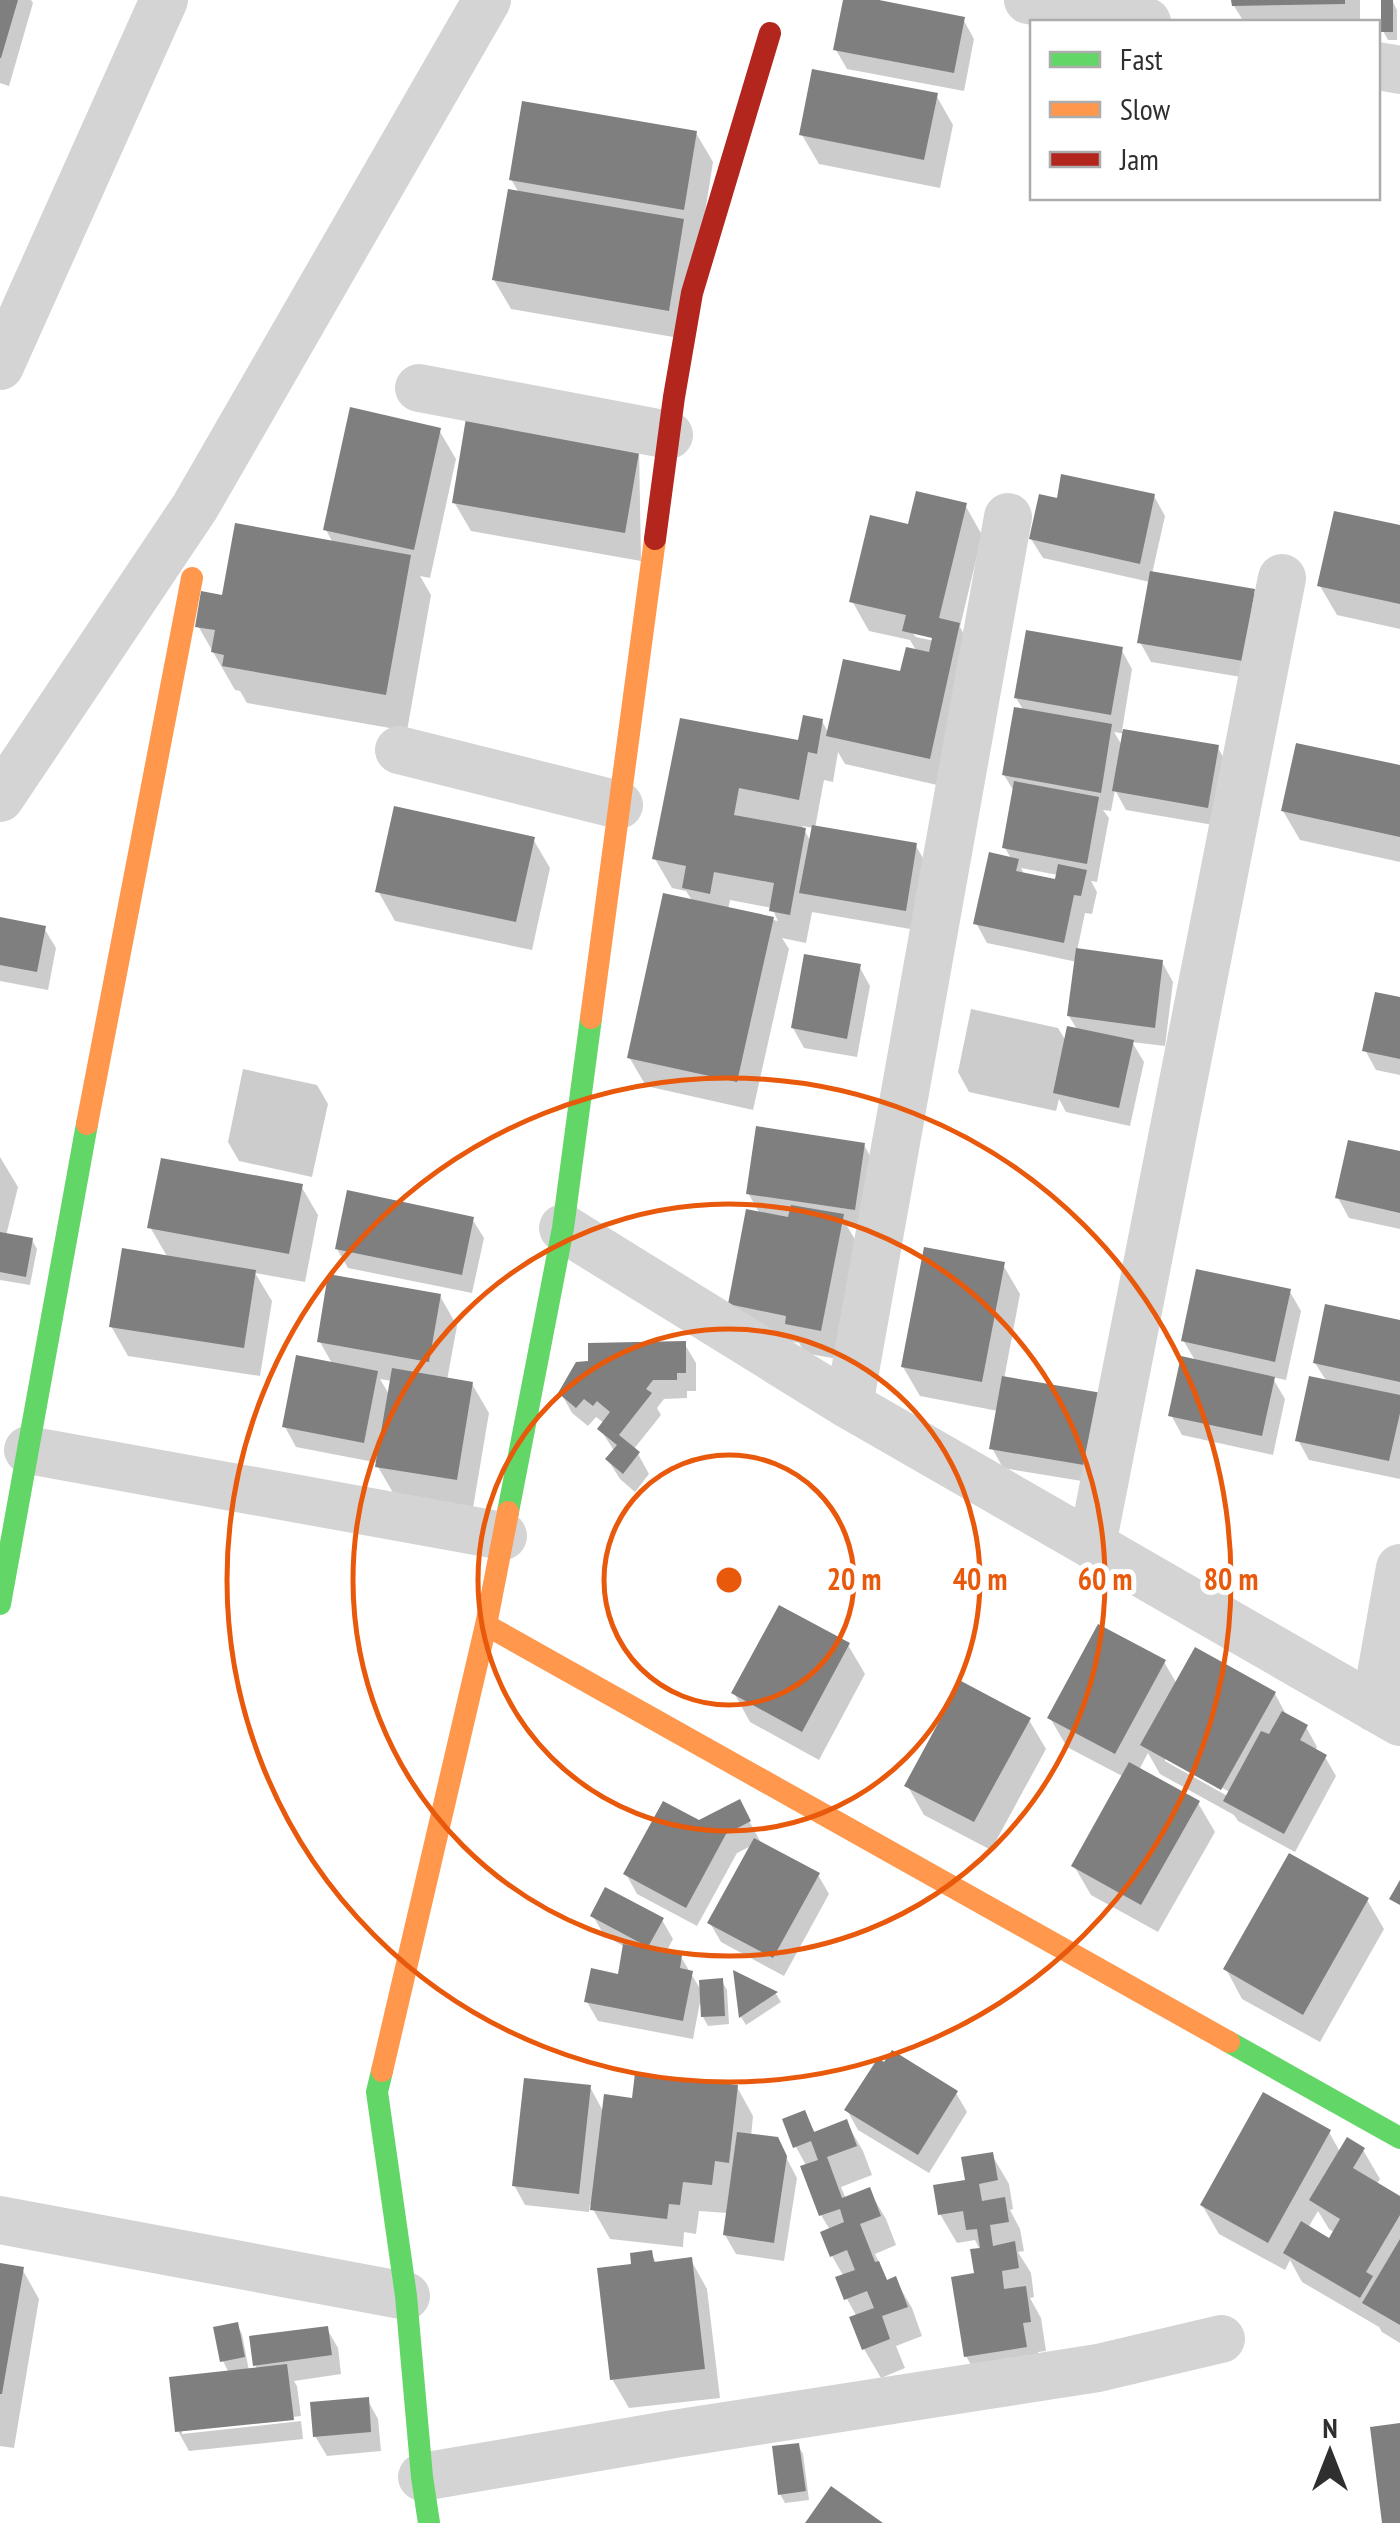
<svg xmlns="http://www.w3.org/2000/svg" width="1400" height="2523" font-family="'PT Sans Narrow',sans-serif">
<rect width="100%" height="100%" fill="#fff"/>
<path fill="#0003" fill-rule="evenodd" d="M0,0h31l2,3 -24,83 -9,-3z
M846,0h20l97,19 11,20 -10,52 -117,-22 -11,-19z
M1234,0h126v22h-116l-10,-16z
M1392,0l5,10v30h-9l-5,-9z
M936,95l17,30 -13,63 -121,-24 -17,-29z
M696,133l17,29 -28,177 -174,-30 -17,-29 25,-87 -8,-14z
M439,430l17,29 -26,119 -10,-2 11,19 -24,136 -160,-28 -7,-12 -5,-1 -37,-64 26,-28 109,-55 -7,-13z
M639,444l2,117 -170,-30 -17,-29z
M1154,496l11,20 -13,58 102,18 11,19 -12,68 -102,-17 -11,-20 10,-60 -107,-24 -12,-19 28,-38z
M965,505l17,30 -22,92 15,28 -29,132 -101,-23 -7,-12 -5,30 -9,-2 -9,48 101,18 11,19 -11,65 -104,-18 -6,31 -24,-5 7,11 -36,161 -107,-24 -17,-29 64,-155 -7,-11 -14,-3 -17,-29 27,-138 118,22 22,-22 7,13 73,-60 15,-22 -7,-12 -41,-9 -17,-30 58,-74zM910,630l35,8 -1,5 -28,-6zM802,826l12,2 -3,14zM730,900l42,8 6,13 -50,-11z
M1400,528v101l-63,-14 -17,-29z
M1121,649l11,20 -10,62 96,17 11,19 -10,59 -93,-16 -11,-20 -4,21 -8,-1 6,8 -12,64 -6,-1 6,11 -5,22 -7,-1 -8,38 85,11 11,20 -8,64 -33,-4 12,20 -14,64 -64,-14 -7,-13 -3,12 -87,-19 -11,-20 13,-63 87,19 8,13 12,-10 -9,-15 8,-54 -90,-19 -11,-20 36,-63 -7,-12 10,-55 -11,-18 20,-64 -8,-13zM1114,732l11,2 -2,13zM1021,868l37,7 -2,7 -32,-8z
M1400,767v95l-100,-22 -17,-29z
M533,839l17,29 -18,82 -137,-29 -17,-30z
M0,920l44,8 12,20 -8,42 -48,-9z
M859,966l11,20 -13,71 -53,-9 -11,-20z
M1400,1000v75l-24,-5 -11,-20z
M243,1069l74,16 11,19 -16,73 -73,-16 -11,-19z
M864,1145l11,20 -10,64 -18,-3 12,20 -22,113 -32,-6 -6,-10 -52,-10 -16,-29 29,-90 -12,-21z
M1400,1153v76l-51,-11 -11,-20z
M0,1157l18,30 -12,49 26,4 5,9 -7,36 -30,-5z
M301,1186l17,29 -13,67 -50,-9 17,28 -12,75 -132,-20 -17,-30 57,-68 -18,-31z
M472,1219l12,19 -12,55 -124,-25 -11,-19z
M1003,1265l17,29 -16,85 97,16 -1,89 -97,-16 -11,-20 6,-37 -78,-15 -17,-29z
M1290,1292l11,19 -15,69 -14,-3 13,22 -12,56 -91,-20 -11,-20 25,-53 -13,-22z
M440,1296l17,30 -10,54 25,4 17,29 -16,95 -78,-12 -17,-29 1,-4 -83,-16 -11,-20 48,-62 -13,-23zM380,1379l12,2 -2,15z
M1400,1323v156l-91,-19 -11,-20 29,-58 -12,-19z
M684,1343l12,20v28h-9v7l-23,1 -7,9 4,7 -28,35 5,4 11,20 -14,18 -15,-13 -12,-19 7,-8 -15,-23 4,-6 -8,-6 -8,9 -16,-13 -11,-20z
M848,1645l17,29 -46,86 -69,-38 -16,-29z
M1164,1662l13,22 98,10 13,24 18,9 11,20 -2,4 10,6 11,19 -41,76 -57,-31 -4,-6 -74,-41 -12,-21 -9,17 59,33 17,29 -57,100 -67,-37 -17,-29 50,-89 -57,-30 -17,-29zM1165,1755l68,39 -2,4 -66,-37z
M1029,1720l17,29 -55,101 -67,-35 -17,-30z
M739,1802l21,39 -2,1 60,33 11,19 -45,82 -63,-34 -11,-19 43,-78 -16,8 -40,73 -60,-32 -11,-20 73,-52z
M1367,1900l17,29 -64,113 -78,-43 -16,-30z
M593,1916l69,4 11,19 -8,15 16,3 21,35 20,-11 5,9 2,34 -21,2 -5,-9 -3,-15 -7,37 -95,-18 -11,-19 33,-25 5,-30 -21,-12z
M736,1974l40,20 5,8 -35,23 -5,-8z
M590,2087l14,26 30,-12 103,-14 16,29 -2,21 26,3 20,38 -13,83 -48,-7 -11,-19 3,-22 -29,-2 -3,23 -12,-2 -1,15 -73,-8 -20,-35 -1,8 -64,-7 -11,-20z
M956,2093l11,19 -38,61 -71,-43 -11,-20z
M804,2113l12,21 30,-12 17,29 9,24 -31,12 5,12 23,-9 17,29 10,26 -21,9 13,28 7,-3 17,29 10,28 -26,10 9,22 -24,10 -17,-29 -7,-32 -10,-18 -3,-22 -12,-21 -2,-26 -9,-15 -18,-47 4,-1 -11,-20 -11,-26z
M1329,2132l11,20 23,-2 17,29 -4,6 24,13v145l-18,-11 -3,-5 -77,-45 -12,-22 -5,10 -66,-36 -17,-29zM1318,2211l11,18 6,4 -5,8 -22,-13z
M992,2155l17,29 4,25 -3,1 10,19 4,22 -6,1 13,21 3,24 -4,1 11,20 5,33 -8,1 4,24 -59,10 -17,-30 14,-106 -5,-10 -18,3 -17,-29z
M651,2253l6,11 34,-4 16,29 13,109 -91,10 -17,-29 22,-113z
M0,2266l22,3 17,30 -25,149 -14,-2z
M237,2325l5,9 7,37 9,-1 -3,-5 72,-36 11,19 3,26 -47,7 3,5 4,30 -119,13v5l119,-13 2,18 -114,12 -11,-20 51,-58 -6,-12z
M367,2399l11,20 3,32 -54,5 -12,-20z
M798,2445l5,9 6,46 -24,3 -5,-9z"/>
<path fill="#7f7f7f" d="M0,0h18l-17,58h-1z
M843,0h36l86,17 -11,56 -121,-23z
M1231,0h114v4l-113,2z
M1381,0h12v32h-12z
M812,69l126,24 -14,67 -125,-25z
M522,101l175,30 -13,79 -175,-30z
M508,189l176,30 -15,92 -177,-31z
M350,407l91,21 -27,122 -91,-20z
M467,412l174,29 -16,92 -173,-30z
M1061,474l94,20 -15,70 -111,-25 10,-45 18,4z
M916,491l51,12 -28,115 21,5 -30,136 -104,-23 17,-77 57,12 6,-24 23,5 3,-14 -30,-7 4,-16 -57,-13 21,-87 38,9z
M1334,511l66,14v79l-83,-18z
M235,523l176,32 -25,140 -164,-29 2,-11 -13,-3 4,-22 -20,-3 6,-36 21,4z
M1150,571l105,18 -12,72 -106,-18z
M1026,630l97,17 -12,68 -97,-17z
M1014,707l98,17 -11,69 -99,-18z
M803,715l20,4 -6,35 -9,-2 -9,48 -60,-12 -5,27 72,13 -16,87 -21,-4 5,-28 -60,-11 -4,22 -28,-6 4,-22 -34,-7 28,-141 118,22z
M1123,729l96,16 -11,63 -96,-17z
M1296,743l104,22v72l-119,-26z
M1014,781l85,16 -12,67 -85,-16z
M394,806l141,31 -19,85 -141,-30z
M812,825l105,18 -11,68 -107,-18z
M989,852l30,7 -3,12 39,8 3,-15 29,6 -6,26 -7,-1 -10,48 -91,-19z
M663,893l111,24 -37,165 -110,-24z
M0,917l46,9 -9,46 -37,-7z
M1076,948l87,12 -8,68 -88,-12z
M804,954l57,10 -14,75 -56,-11z
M1375,992l25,5v62l-38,-8z
M1067,1026l67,14 -15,68 -66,-15z
M756,1126l109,17 -10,67 -109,-16z
M1348,1140l52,11v62l-65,-15z
M161,1158l142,26 -14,70 -142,-26z
M347,1190l127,27 -12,58 -127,-26z
M791,1205l53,9 -23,117 -36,-7 1,-8 -58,-12 18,-95 42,8z
M0,1232l33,6 -7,39 -26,-5z
M924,1247l81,15 -23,120 -81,-15z
M122,1248l134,22 -12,78 -135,-21z
M1196,1269l95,20 -16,73 -94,-21z
M328,1274l113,20 -12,68 -112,-20z
M1325,1304l75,16v62l-87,-19z
M686,1341v32h-9v7h-24l-7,9 6,4 -33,42 21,17 -17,22 -18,-15 12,-14 -20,-16 13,-17 -13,-11 -4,5 -9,-7 -8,9 -18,-15 18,-31 12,-1v-18z
M296,1355l82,16 -14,72 -82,-16z
M1181,1356l94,21 -13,59 -94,-20z
M392,1368l81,14 -16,98 -82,-13z
M1002,1376l100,17 -12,73 -101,-17z
M1309,1376l91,19v18l-11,48 -94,-20z
M779,1605l71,38 -48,89 -71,-39z
M1098,1624l68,36 -51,94 -68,-36z
M1195,1647l81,45 -55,98 -81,-45z
M961,1681l70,37 -57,104 -70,-36z
M1282,1711l26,14 -8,15 27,15 -43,79 -61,-33 38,-70 8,3z
M1129,1762l71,39 -59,104 -70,-39z
M740,1799l11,22 -25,13 -40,74 -63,-34 40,-73 36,19z
M754,1838l66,35 -47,85 -66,-35z
M1289,1853l80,45 -66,117 -80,-46z
M1400,1880v25l-11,-6z
M605,1887l59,31 -16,29 -58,-31z
M623,1944l59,11 -2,13 13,3 -10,50 -99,-19 7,-34 27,6z
M733,1970l45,22 -39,26z
M723,1978l2,38 -24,1 -2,-37z
M892,2050l66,41 -40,64 -74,-45 34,-52 6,4z
M635,2073l103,12 -9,78 -14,-2 -3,24 -29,-3 -3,23 -11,-1 -2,15 -77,-9 14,-116 28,4z
M524,2078l67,7 -12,109 -67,-8z
M1263,2092l68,38 -63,113 -68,-38z
M805,2110l9,22 33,-13 10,27 -30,11 15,41 28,-11 11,29 -21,8 15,38 4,-1 8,19 9,-4 12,31 -26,9 8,23 -28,11 -13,-33 25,-9 -7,-17 -23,9 -9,-23 20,-7 -8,-20 -17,7 -10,-25 24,-10 -4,-13 -21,7 -19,-50 18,-6 -7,-19 -18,7 -11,-29z
M737,2132l41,5 9,19 -13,87 -51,-8z
M1347,2137l18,11 -12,20 47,28v19l-34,57 7,4 -13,22 -77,-45 18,-32 28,17 11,-19 -31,-19z
M993,2152l5,28 -19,4 3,17 23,-4 4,25 -19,3 3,21 22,-5 4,27 -17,3 2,18 22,-3 5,36 -8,1 4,24 -63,10 -13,-80 23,-4 -4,-24 10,-1 -3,-19 -11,1 -3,-19 -25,4 -5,-30 32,-5 -4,-23z
M1400,2239v86l-38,-22z
M652,2250l2,12 38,-5 13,112 -95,11 -13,-112 34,-4 -1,-11z
M0,2263l24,4 -22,127h-2z
M238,2322l7,35 -25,5 -7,-35z
M328,2326l4,29 -79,11 -4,-30z
M287,2364l7,56 -119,12 -6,-55z
M369,2397l2,35 -58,5 -3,-35z
M1400,2423v100h-18l-12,-96z
M799,2443l7,48 -28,4 -6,-49z
M831,2486l52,37h-78z"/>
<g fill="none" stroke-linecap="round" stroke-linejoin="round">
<path stroke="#d4d4d4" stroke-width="48" d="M1028,0l119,22
M1378,66l22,4
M0,366l164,-366
M419,388l250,47
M399,750l220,55
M0,798l195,-291 292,-507
M563,1228l286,177 551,317
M849,1405l159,-888
M28,1450l475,86
M1092,1545l190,-967
M1375,1708l25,-140
M0,2220l406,76
M422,2477l252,-43 424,-66 123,-29"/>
<path stroke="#63d668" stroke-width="22" d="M508,1512l55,-284 28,-210
M0,1604l87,-480
M1229,2042l171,96
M382,2071l-5,21 29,204 16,181 7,46"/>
<path stroke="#ff974d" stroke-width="22" d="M591,1018l64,-479
M87,1124l105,-546
M486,1625l743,417
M382,2071l104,-446 22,-113"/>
<path stroke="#b3261e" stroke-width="22" d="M655,539l19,-142 18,-104 78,-260"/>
</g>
<g fill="none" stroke="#e8590c" stroke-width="5">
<circle cx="729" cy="1580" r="125"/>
<circle cx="729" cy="1580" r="251"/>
<circle cx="729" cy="1580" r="376"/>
<circle cx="729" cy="1580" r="502"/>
</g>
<circle cx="729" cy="1580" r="15" fill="#e8590c" stroke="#fff" stroke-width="5"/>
<g font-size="30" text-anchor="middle" font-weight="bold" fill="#e8590c" stroke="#fff" stroke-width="10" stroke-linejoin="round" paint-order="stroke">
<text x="854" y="1590">20 m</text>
<text x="980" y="1590">40 m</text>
<text x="1105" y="1590">60 m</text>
<text x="1231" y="1590">80 m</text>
</g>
<rect x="1030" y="20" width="350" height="180" fill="#ffffff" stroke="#acacac" stroke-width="2.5"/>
<rect x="1050" y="52" width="50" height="15" fill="#63d668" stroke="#acacac" stroke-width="2.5"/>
<text x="1120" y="70" font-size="30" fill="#2f2f2f">Fast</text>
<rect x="1050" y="102" width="50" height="15" fill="#ff974d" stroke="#acacac" stroke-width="2.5"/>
<text x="1120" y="120" font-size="30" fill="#2f2f2f">Slow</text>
<rect x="1050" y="152" width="50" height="15" fill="#b3261e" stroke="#acacac" stroke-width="2.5"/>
<text x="1120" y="170" font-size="30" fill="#2f2f2f">Jam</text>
<g transform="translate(1330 2453)" stroke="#ffffff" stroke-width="8" paint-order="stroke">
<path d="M0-8L18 38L0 25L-18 38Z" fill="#2f2f2f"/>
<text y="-15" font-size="28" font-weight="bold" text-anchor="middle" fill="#2f2f2f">N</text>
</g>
</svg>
